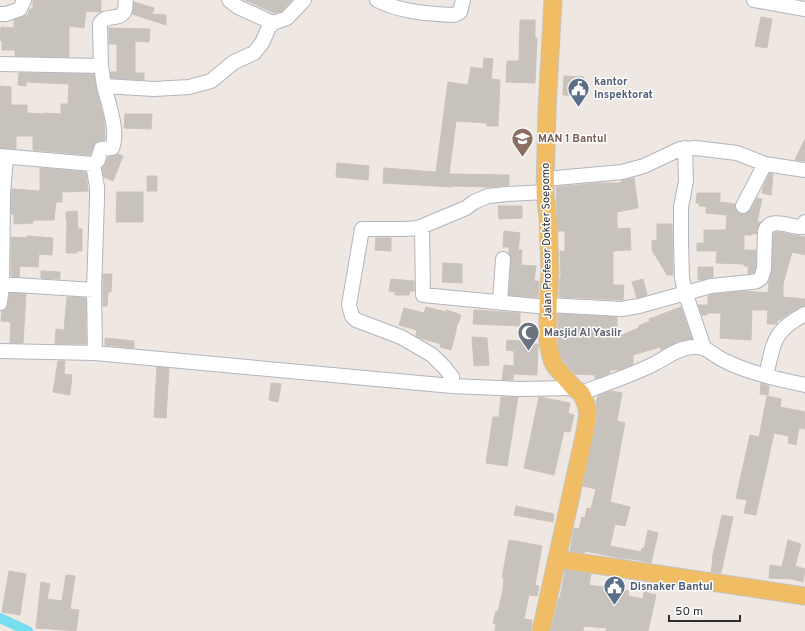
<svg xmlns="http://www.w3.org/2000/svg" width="805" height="631" font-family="Overpass,sans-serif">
<rect width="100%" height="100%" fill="#efe7e1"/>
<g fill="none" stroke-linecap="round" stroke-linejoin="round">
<path stroke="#76dfef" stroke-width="10" d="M0,618l28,13"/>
</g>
<path fill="#c8c2bc" stroke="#cbc2ba" d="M33,0h68v12l-15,-1 -2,17 -15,-2v31l-54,-1v-6h-13v-9l-2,-1 1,-13 13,1v-8l14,-5 2,-6h3z
M245,0h47l-10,11 -8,2z
M134,2l20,6 -2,6 14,1v10l-34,-11z
M761,17l11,2 -5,29 -12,-2z
M520,20h15v18h2l-2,45 -29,-1 1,-21h12z
M109,28l41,1 -1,13 -14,-1v32h9v7l-33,-2 -1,-6h7v-28h-8z
M484,58l9,1 -2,20 9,1 -2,46h-11v-3l-31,-2 -7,53 60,1v10l-20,2 -37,-1v1l-69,-4 1,-15 52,4 12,-90 20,3 3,-18 12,2z
M19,73l75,1 2,14 8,31 1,21 -10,3 -5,12 -57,-5v-14h-17v13l-16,-1v-62l11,1v18h16v8l17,1v-1l17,1v-10h7l1,-20 -43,-2v4l-8,-1z
M564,76l20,1 -1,19 -20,-1z
M125,114h27l-1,15 -27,-1z
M805,139v22l-9,-1h-1z
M118,154l5,2 -10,25 -9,-4 -2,-9 4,-5 2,-6z
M337,163l32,3 -1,14 -32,-3z
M40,168l46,4 2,19 -26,1v10h-6l-2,18h-21v3l-19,1v-10h-3l1,-25 28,2z
M770,173l3,1 -2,21 -9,-2 1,-6z
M147,176h10v15h-10z
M634,178l4,30 -21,4v17l13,-1 1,22 -18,1v34h11l-1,15 -64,-3 1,-20h1l-1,-26h5v-20h-7l-2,-44 42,-4h23v-2z
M117,192h26v30h-27z
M697,193h23v9l15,2 1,7 7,3 4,-1 3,-3 7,-12 5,1 -5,23h4l-3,5 -2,7 -4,-1v2h-8v15h12v18l-2,5 -6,1v-8h-4v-2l-28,-1 1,-12h-20v-8h7v-13h22l1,-15 -21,-2v-7h-7v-3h-3z
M498,206h24v12l-23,1z
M77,211l1,18h4v22h-5v2h-11l1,-33h-1v-8z
M657,224h15l1,51h-6l-15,-25v-10l5,1z
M504,231l16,2 -2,17h4l-1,15 15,1 -2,15h5l-1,16 -29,-2 2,-36 -2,-6v-6h-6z
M779,232l26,5v18l-13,-3 -9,32v13l22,2v7l-15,7 -10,7h-3v4h-10l1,-14h-16l-1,30 -31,-2 1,-25h-14v2h-5l-4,-10h10v-9l5,-2 32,-3 23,2 1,-12 3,-12 1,-36z
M27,236l26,2 -1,17 -13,-1 -1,13 -18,-1 -1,11 -8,-1v-39l15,1z
M376,238h15v13l-16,-1z
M443,263l19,1v19l-20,-1z
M698,267h15v10l-12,3 -3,-1z
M41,271l19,1v7l-19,-1z
M103,274h9l-1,18h-3l-1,14h-4z
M391,279l23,2v10h-4l-1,4h-14v-3l-6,-1z
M643,279l4,16 -10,3 -5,-16z
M10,293l16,1 -3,49h-13l1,-21 -10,-1 1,-10 5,-3z
M67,297l19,1v46h-31l1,-15 8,1z
M426,307l20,5 1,-2 14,5 -3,9 -1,-1 -1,8 -5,19 -11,-3 1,-3 -21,-6 -4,-2 1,-6 -18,-5 5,-17 20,5z
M681,307l11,32 -12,2 -19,9 -1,-3 -27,8v9l-2,1 -12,5h-9v3l-15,6v-4l-20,-1 -14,-17 -3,-12v-31l59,3v20l22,-9 -1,-2 12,-5 -1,-2z
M474,310l46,3v13l-47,-2z
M472,337l15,1 2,27 -15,1z
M105,338l29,3v7l-29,-3z
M507,340l26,2v2h5l-1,31 -24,-1v6h-11l2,-15 10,1v-15l-8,-1z
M58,361h7l-1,13 8,1 -2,20 -17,-3z
M157,367l12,1 -3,50 -12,-1z
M271,383l10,1 -3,18 -9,-2z
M761,383l8,3 -1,9 -8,-1z
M611,391l11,2 -5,28 8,2 -15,79 20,5 -5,19 -10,-2 -5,22 31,6 1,-4 2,1 4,-19 10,3 -7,30 -13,-3 -18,-2 -35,-7 -1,2 -14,-2 4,-23 5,1 3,-12 3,1 2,-10 4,1 5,-20 -13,-3 15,-71 -2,-12 2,-7z
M767,396l14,3 -1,8 25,5v17l-6,-1 -3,17 -8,-2 1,-7 -15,-3 -18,82 -12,-2 3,-13 -11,-2 14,-63 9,2z
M501,397h17l-11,69 -21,-3 7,-46h6z
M539,397l31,6 -2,10 6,2 -4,17 -6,-1 -10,44 -30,-7z
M516,506l38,8 -1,8 -39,-7z
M722,515l11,2 -12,56 -10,-1 2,-13h-1z
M509,540l33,6 -7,39 4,1 -2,10 -8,-1 -5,24 8,1 -1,11h-36l1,-7 -3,-1 3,-12 2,1 5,-22 1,-12h-2z
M788,540l13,4 -6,22 10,3 -2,13 -11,-3 -23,-1 1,-13 12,2z
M565,570l26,4 -2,11 40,6 -1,5 15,3 1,-7 12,3 -8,36h-42l1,-3 -23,-2 -1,5h-32l8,-33h1z
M9,571l17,3 -6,41 -18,-3z
M66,575l9,1 -5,33 9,1 -3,21 -40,-3 5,-46 9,2 -3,15 15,2z"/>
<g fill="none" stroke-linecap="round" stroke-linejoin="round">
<defs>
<path id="minor" d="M229,0l9,7 35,16
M377,0c23,12 52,14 77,15l6,-3 3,-12
M754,0l51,9
M0,14h6l14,-5 4,-9
M0,64l101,2 3,20
M101,66l-1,-42c5,-11 20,-2 25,-14 1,-3 0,-7 1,-10
M685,148l1,33 -5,26v34l1,37 3,14 19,56
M0,156l93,8
M545,179l77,-7 22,-6 36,-17 16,-1 41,5 28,11 40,6
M743,206l22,-42
M422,227l1,68 125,12
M0,284l94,6
M500,302l3,-43
M0,303l2,-19 1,-90 3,-37
M548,305l73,4 18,-3 72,-20 40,-4 6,-1 4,-3 3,-9 1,-38c5,-14 23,-5 34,-4h3l3,-5
M0,351l95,2 357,33 68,3 54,-1
M95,353l-1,-63 3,-91v-12l-4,-23 5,-4 3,-11 11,-1c7,-16 -4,-46 -8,-62l50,3 35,-2 22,-6 23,-19 20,-9 8,-10 7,-16 4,-4 14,-5 17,-18
M766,376c8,-34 6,-44 39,-62
M452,386v-9l-7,-9 -13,-13 -31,-18 -45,-17 -4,-4 -3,-11 13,-76h43l13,-1 48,-20 8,-6 14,-6 19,-2 38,-2
M581,393c24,-9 48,-17 71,-28 12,-6 27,-18 42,-18 12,-1 19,8 29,13 26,13 54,19 82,25"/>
<path id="major" d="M557,559l248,37
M541,631l44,-199 3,-19 -2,-9 -5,-11 -7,-5 -19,-22 -3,-6 -4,-16v-37l2,-36 -2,-53 -3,-26 2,-82 6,-110"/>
</defs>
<use href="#minor" stroke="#b1b5be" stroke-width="16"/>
<use href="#major" stroke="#c4c4c4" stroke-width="19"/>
<use href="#minor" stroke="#fff" stroke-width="14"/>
<use href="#major" stroke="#f0bd64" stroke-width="17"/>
</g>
<defs>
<symbol id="civic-pin" viewBox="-11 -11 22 30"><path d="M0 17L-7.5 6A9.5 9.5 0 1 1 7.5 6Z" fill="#5c6f8a" stroke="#fff"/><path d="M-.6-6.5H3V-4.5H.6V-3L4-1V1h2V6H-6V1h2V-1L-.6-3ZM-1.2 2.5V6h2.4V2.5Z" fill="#fff"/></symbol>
<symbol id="school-pin" viewBox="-11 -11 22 30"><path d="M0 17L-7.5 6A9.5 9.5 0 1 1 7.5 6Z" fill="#8d6e63" stroke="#fff"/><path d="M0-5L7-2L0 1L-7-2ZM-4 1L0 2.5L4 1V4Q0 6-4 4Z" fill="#fff"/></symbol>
<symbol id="mosque-pin" viewBox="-11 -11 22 30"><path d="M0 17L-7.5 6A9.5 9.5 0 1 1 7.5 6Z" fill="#6b7280" stroke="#fff"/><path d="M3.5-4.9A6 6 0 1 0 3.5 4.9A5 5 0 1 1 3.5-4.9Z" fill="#fff"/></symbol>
</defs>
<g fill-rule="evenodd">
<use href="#civic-pin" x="566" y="76" width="25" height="34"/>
<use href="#school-pin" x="510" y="126" width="25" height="34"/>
<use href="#mosque-pin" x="516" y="320" width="25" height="34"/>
<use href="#civic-pin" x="602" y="574" width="25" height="34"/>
</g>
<g text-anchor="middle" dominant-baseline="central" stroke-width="3" stroke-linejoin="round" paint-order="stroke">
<g font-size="11" font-weight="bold" fill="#4e5e75" stroke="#fff" text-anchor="start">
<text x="594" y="82">kantor<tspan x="594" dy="13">Inspektorat</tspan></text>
<text x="630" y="587">Disnaker Bantul</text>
</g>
<g font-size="11" font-weight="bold" fill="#785e54" stroke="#fff" text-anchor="start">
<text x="538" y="139">MAN 1 Bantul</text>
</g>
<g font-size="11" fill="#2e2e2e" stroke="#fff">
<text transform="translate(547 241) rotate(-91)">Jalan Profesor Dokter Soepomo</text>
</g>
<g font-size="11" font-weight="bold" fill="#5b616d" stroke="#fff" text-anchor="start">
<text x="544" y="333">Masjid Al Yasiir</text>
</g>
</g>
<path d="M669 615v6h71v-6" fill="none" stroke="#2e2e2e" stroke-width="2"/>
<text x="675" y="615" font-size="12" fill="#2e2e2e" stroke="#ffffff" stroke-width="3" paint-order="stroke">50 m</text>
</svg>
